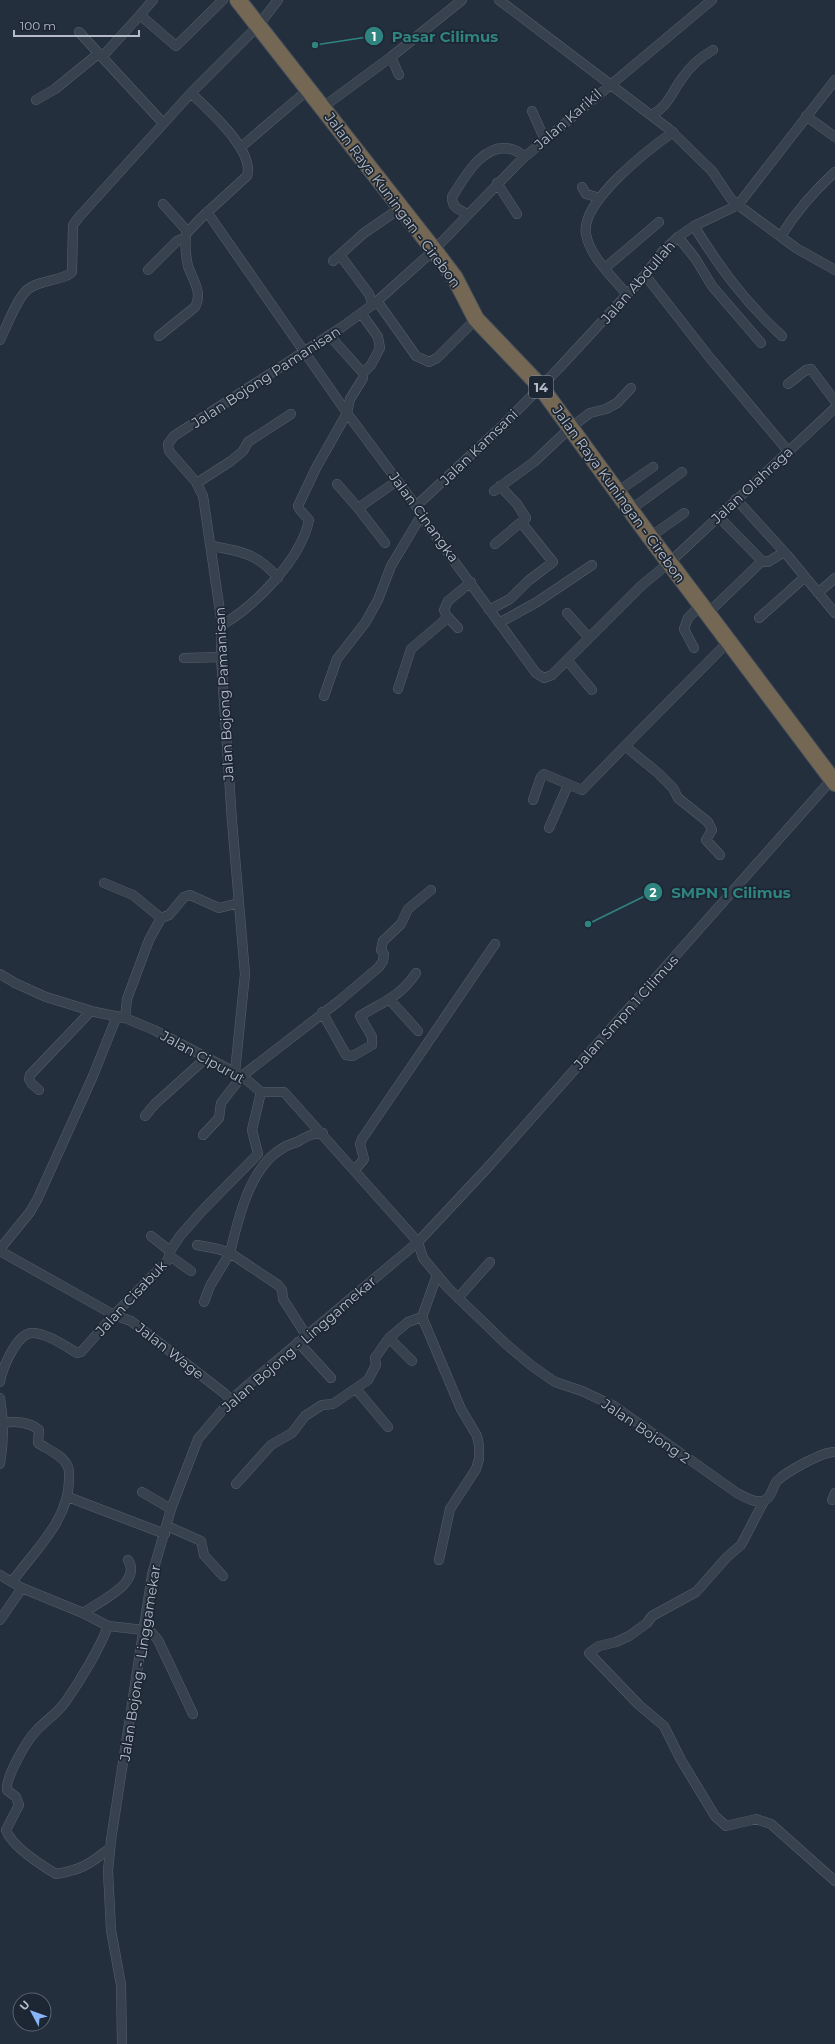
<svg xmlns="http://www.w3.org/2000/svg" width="835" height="2044" font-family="Montserrat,sans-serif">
<rect width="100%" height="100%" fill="#242f3e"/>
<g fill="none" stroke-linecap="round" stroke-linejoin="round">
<defs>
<path id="street" d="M153,0l-13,15 36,31 47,-46
M499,0l170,129 43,42 19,28 7,6 58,43 39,22
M140,15l-38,42 61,66
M79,32l23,25
M391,57l8,18
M36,100l19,-11 43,-35
M323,107l68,-50 71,-57
M532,111l13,29
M652,115c18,-11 19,-22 31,-38 8,-12 18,-20 30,-27
M806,116l29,21
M241,147l68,-58
M497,183l20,31
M582,187l4,7 14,4
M163,204l25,28
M207,212l140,201 69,93 5,10 115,157 8,5 8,-3 89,-89 29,-24 165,-154
M468,214c-9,-4 -16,-6 -16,-17 12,-19 31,-55 59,-48 5,1 10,5 14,7
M694,226c26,42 51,76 88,110
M781,236c15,-24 33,-45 54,-64
M678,237l17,21 17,28 49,57
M340,255l29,39 4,11
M333,261l31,-28 38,-26
M605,268l54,-46
M148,270l29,-29 9,-4
M645,275l65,83 78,93
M627,295c-14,-18 -37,-38 -41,-61 -6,-32 63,-85 87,-102
M377,301l39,55 13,6 8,-4 39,-39
M329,335l34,38
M159,336l36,-29c8,-14 -2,-27 -7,-41 -2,-9 -3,-22 -2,-32l16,-17 45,-41c8,-26 -39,-66 -56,-83
M0,340c7,-14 16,-40 27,-50 11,-10 38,-10 45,-18l1,-47 6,-8 112,-124 67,-67 20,-26
M788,384l18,-14 5,-1 24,32
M197,483l34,-22 12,-10 5,-9 43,-28
M337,484l21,24 27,35
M494,491l40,-29 36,-34 20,-15 16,-4 11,-6 14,-15
M617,492l36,-25
M736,499l51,56 48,58
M416,506l87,-81 57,-58 85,-92 17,-23 16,-15 16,-11 44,-21 97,-125
M358,508l39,-27
M630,510l52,-38
M718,516l44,45 6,1 16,-10
M650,537l34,-24
M495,544l31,-26
M212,546c29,5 46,8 66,32
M818,593l17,-15
M489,610l21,-11 18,-18 25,-19 -29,-36 -1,-4 3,-4 -9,-14 -17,-18
M567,613l22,25
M708,613l54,-52
M447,616l11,12
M759,618l46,-41
M499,623l38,-21 55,-37
M222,625c34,-20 79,-66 87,-105l-9,-10 -2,-4 18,-38 26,-46 5,-9 3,-14 13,-21v-5l8,-8 9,-17 -2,-11 -17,-24
M694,648l-10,-19 4,-11 13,-13
M184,658l37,-1
M567,660l25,30
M398,689l13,-40 35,-30 1,-3 -3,-6 4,-9 23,-19
M324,696l13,-37 28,-36 13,-23 13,-34 30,-50
M625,746l104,-105
M533,800l8,-23 3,-3 38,16 43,-44 33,27 15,15 5,10 30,24 4,8 -6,10 14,15
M549,828l19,-43
M104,883l29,12 28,23
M0,974l15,9 31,14 49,15 30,6 29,12 88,46 19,16h23l134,150 5,16 25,30 58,56 26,22 23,16 27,9 32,15 123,87c9,5 26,15 33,2 3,-4 4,-11 7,-14 9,-9 46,-30 58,-29
M390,1000l28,31
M322,1012l24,43 7,1 19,-11v-8l-12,-21c23,-14 41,-20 56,-43
M125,1018l2,-19 22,-59 12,-22 8,-3 15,-18 6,-2 29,13 20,-5
M235,1072l10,-98 -13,-153 -11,-164 1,-32 -19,-129 -7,-14 -27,-31 -1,-7 6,-8 168,-109 33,-24 59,-53 87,-90 191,-160
M39,1090l-7,-6 -3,-5 1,-4 61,-64
M145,1116l10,-12 51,-46
M203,1135l16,-17 2,-15 21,-27 97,-75 40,-34 4,-6 1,-7 -3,-4 2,-9 18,-17 7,-15 23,-19
M355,1170l9,-11 -4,-15 2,-5 133,-195
M151,1236l19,15
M197,1245l21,4 12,4 -20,33 -6,16
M0,1249l30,-37 7,-12 56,-124 24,-60
M0,1251l114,64 17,6 93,72 7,7
M170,1256l21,15
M458,1298l32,-36
M422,1317l39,92 16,27 2,9v14l-3,10 -26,40 -11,51
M306,1335l-23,-36 -1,-9 -4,-5 -48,-32c8,-34 20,-87 53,-105 4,-3 9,-4 14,-6 11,-6 13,-8 26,-9
M298,1342l33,36
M412,1361l-23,-23 19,-16 14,-5 15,-42
M0,1382c2,-13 16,-47 31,-49 14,-1 34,13 46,20l4,-1 33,-37 54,-55 2,-9 10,-15 22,-25 56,-57 -6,-24 9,-38
M356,1389l32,38
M0,1398c4,23 4,43 0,66
M4,1423c11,-2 26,-1 35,7l-1,13c9,6 24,12 29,22 3,4 2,10 2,15 0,40 -35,71 -57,102
M236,1484l35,-39 21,-12 13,-17 17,-11 11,-1 35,-24 8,-15 -1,-7 14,-20
M142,1492l29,17
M68,1497l97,37
M832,1500l3,-7
M764,1501l-23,44 -14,12 -31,35 -44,24 -5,7 -18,13 -13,6 -17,4 -10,7 50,52 25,21 17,34 34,56 11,10 30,-7 15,5 64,57
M167,1526l34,15 3,14 19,21
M0,1575l22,13 61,25 25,13 36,4 8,3 6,7 35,74
M83,1613c15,-11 60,-30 45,-53
M0,1620l22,-32
M108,1626c-8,22 -28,55 -42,75 -8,12 -20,19 -30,30 -9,9 -31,47 -29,59l9,7 3,8 -13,25c6,16 35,35 50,44 25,-4 34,-10 54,-26
M122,2044l-1,-59 -10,-55 -3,-59 3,-31 41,-265 19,-66 27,-70 33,-39 18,-16 169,-142 72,-77 342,-386"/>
<path id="highway" d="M238,0l196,250 21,28 21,41 64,67 110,151 185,246"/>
</defs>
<use href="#street" stroke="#565f6c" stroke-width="10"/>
<use href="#highway" stroke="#434c59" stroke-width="18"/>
<use href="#street" stroke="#38414e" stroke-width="9"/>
<use href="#highway" stroke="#746855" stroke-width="16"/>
</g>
<g text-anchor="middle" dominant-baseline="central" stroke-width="3.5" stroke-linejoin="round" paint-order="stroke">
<rect fill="#1d2633" stroke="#878f9c" stroke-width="1" x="529" y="376" width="24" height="22" rx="3"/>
<g font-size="13" font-weight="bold" fill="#b4bcc9">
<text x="541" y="387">14</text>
</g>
<g font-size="14" fill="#b4bcc9" stroke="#1d2633">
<text transform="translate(568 119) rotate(-41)">Jalan Karikil</text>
<text transform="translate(393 200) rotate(53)">Jalan Raya Kuningan - Cirebon</text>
<text transform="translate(638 282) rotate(-49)">Jalan Abdullah</text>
<text transform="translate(266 377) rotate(-33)">Jalan Bojong Pamanisan</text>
<text transform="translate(479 447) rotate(-44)">Jalan Kamsani</text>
<text transform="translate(752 485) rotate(-43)">Jalan Olahraga</text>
<text transform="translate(619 494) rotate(54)">Jalan Raya Kuningan - Cirebon</text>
<text transform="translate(424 517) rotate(54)">Jalan Cinangka</text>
<text transform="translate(224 694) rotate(-93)">Jalan Bojong Pamanisan</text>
<text transform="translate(626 1012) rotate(-48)">Jalan Smpn 1 Cilimus</text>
<text transform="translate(203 1057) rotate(29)">Jalan Cipurut</text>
<text transform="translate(131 1298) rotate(-47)">Jalan Cisabuk</text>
<text transform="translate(299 1344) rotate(-41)">Jalan Bojong - Linggamekar</text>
<text transform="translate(170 1351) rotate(38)">Jalan Wage</text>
<text transform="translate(646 1431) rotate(34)">Jalan Bojong 2</text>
<text transform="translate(140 1663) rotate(-81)">Jalan Bojong - Linggamekar</text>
</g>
</g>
<path fill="none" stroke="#308480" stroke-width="1.5" d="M315 45L374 36M588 924L653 892"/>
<g fill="#308480" stroke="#1d2633" stroke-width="1.5">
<circle cx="315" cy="45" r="4"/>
<circle cx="588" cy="924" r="4"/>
<circle cx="374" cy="36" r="10"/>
<circle cx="653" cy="892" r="10"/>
</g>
<g font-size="12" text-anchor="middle" font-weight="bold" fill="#fff">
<text x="374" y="41">1</text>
<text x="653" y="897">2</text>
</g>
<g font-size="15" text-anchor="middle" font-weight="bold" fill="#308480" stroke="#1d2633" stroke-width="3.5" stroke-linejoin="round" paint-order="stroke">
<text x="445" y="42">Pasar Cilimus</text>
<text x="731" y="898">SMPN 1 Cilimus</text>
</g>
<g transform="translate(32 2012) rotate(311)"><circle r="19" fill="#1d2633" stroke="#59626f"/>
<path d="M0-3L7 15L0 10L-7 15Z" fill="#8ab4f8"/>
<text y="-6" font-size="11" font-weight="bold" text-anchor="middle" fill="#b4bcc9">U</text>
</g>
<path d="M14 30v6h125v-6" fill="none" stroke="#b4bcc9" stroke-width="2"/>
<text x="20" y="30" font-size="12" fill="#b4bcc9" stroke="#1d2633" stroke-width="3" paint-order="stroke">100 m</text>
</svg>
